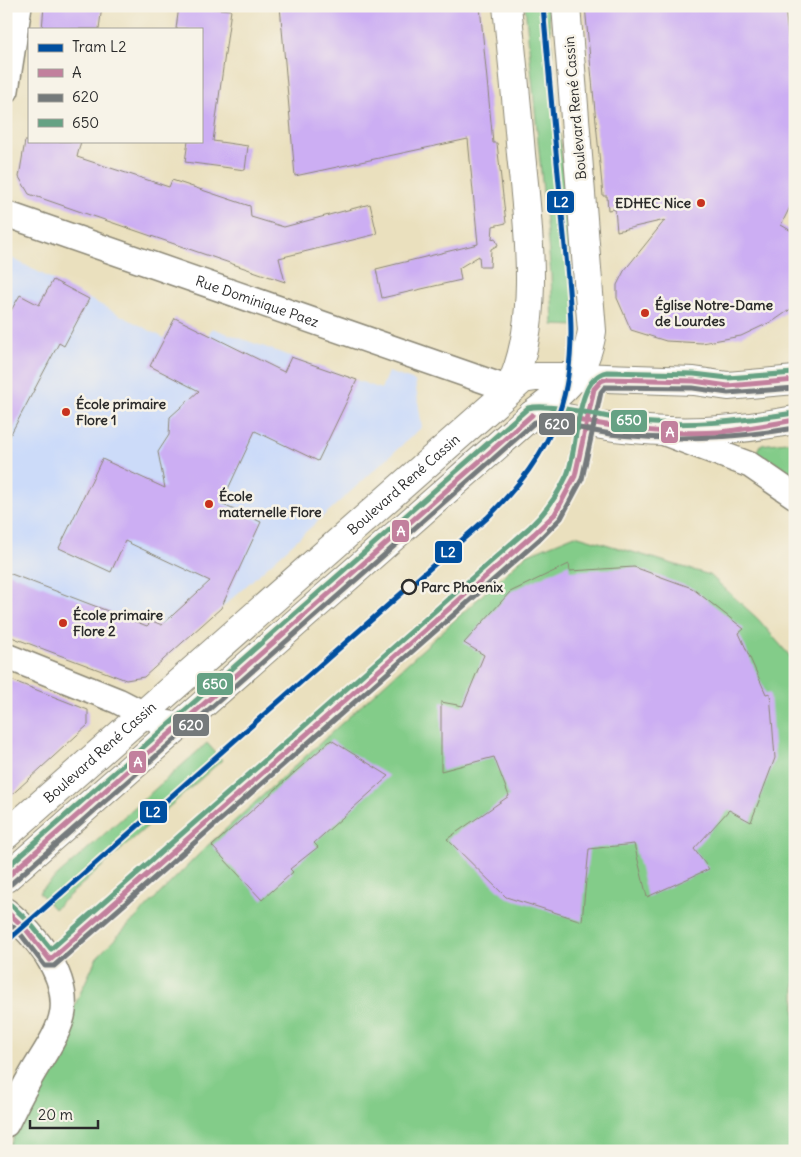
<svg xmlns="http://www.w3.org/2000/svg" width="801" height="1157" font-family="Delius,sans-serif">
<rect width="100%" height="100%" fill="#f7f3e8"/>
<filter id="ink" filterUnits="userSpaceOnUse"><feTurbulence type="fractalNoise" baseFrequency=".02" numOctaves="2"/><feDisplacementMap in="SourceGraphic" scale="10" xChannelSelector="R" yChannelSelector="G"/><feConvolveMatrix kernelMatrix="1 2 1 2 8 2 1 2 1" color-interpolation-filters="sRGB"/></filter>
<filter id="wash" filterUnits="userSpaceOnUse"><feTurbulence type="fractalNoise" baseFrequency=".0096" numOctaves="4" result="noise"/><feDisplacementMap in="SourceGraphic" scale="20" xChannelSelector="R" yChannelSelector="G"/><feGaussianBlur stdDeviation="1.12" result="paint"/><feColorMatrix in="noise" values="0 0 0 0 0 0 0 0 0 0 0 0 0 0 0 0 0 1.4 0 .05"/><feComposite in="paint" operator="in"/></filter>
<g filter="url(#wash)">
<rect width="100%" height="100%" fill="#eae0be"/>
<path fill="#ccdbf9" d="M6,255l158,83 11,-20 33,17 4,-7 169,61 7,-17 27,9 7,46 -206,186 -18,-21 -36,33 -37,-15 -24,61 -95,-36z"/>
<path fill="#83cc89" stroke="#577c5a" d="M525,6h23l29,320 -24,-1 -2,-50z
M795,441v40l-36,-22 -3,-6 4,-8z
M575,535l135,40 48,44 37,43v489h-788l90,-194 108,-109 321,-293z
M207,743l15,17 -168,149 -15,-17z"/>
<g id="blocks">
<path fill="#ccaef3" d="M44,6h58l-3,23h-57z
M179,6l52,4 -18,131 35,5 -3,24 -60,-8 3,-21h13v-112h-25z
M280,6h200l13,137h4l9,80 -13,3 -1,13 3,-1 3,7 -7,4 -1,18h-10l-1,-11 -20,12 2,12 -79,18 -6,-29 102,-25 -10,-105 -173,37z
M585,6h200l10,99v92l-14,28 14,8v73l-20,14 -34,16 -39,7 -36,-2 -35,-11 -14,-32v-13l7,-14 41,-51 -48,11 -2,-22 -7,1 -1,-14h-4z
M25,141h56l-4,16 92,30 3,-7 78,26 1,11 33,10 86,-23 7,30 -98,24 6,24 -256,-88 -10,-17z
M53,280l36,19 -25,47 -5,-3 -53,100v-124l14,-24 19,10z
M175,318l109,54 7,-15 66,23 -39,81 -63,-30 -34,73 40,18 -40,86 -77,69 -18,3 -120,-45v-63l141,54 5,-5 10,4 48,-44 -85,-40 -14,31 -52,-24 43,-89 63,29 -7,-36 11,-17 1,-18 29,-26 -49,-25z
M569,564l1,7 64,-4 58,21 52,41 -5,4 27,61 4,-1 5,65 -24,64 -22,-12 -35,39 15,20 -62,28 -13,-53 -45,5 -7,72 -76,-24 -59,-58 62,-43 -15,-39 -53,14v-69l22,4 21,-51 -20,-12 46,-51z
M6,678l82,32v15l-82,75z
M331,740l58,36 -75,67 4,4 -28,22 3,3 -31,28 -50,-54z"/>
</g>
</g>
<g filter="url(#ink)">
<use href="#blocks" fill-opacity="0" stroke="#8a8674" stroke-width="1"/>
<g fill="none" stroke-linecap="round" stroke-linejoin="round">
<defs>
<g id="minor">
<path d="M6,90l13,-84"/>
<path id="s1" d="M6,214l503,175"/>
<path d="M665,433l85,32 45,31"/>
<path d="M6,656l112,45 41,21 20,3"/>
<path d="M6,911c28,23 61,60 57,100 -3,22 -21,45 -32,65 -9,15 -17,32 -25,48"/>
</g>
<path id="secondary" d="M507,6c5,49 10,98 14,148 7,70 21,170 -12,235
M532,415c33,-25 54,-41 60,-84l-26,-325"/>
<g id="primary">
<path d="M532,415c27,-2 55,9 83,12 67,8 114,5 180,-7"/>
<path id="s2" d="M6,835l517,-456 13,-2h40l118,4 34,5 67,-6"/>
<path d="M6,878l526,-463"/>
</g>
</defs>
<use href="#minor" stroke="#8a8674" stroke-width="28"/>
<use href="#secondary" stroke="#8a8674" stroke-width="30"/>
<use href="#primary" stroke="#8a8674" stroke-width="30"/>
<use href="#minor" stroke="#fff" stroke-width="25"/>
<use href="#secondary" stroke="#fff" stroke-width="28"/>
<use href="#primary" stroke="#fff" stroke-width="28"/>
<defs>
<path id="bus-1" d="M545,414c57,11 116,22 174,18 25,-2 51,-8 76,-12
M6,878l526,-463
M6,911l18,16 26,33 484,-426 21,-20 20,-38 19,-87 7,-8 6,-2 87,2 34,5 67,-6"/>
<path id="bus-2" d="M11,884l524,-462c28,0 55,10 84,13 59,6 117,3 176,-7
M6,921l13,11 26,34h9l485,-426 22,-22 21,-39 19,-87 4,-5 88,1 35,5 67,-5"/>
<path id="bus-3" d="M6,868l522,-460c23,-6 82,11 110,14 52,5 104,-1 156,-9
M11,905l18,17 22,27 478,-421c17,-16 28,-31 38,-53 12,-27 7,-97 40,-103l87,2 34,4 66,-5"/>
</defs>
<use href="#bus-1" stroke="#f7f3e8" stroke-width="9"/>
<use href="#bus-2" stroke="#f7f3e8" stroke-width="9"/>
<use href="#bus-3" stroke="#f7f3e8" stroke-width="9"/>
<use href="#bus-1" stroke="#c2809d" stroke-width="5"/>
<use href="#bus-2" stroke="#757a7b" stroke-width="5"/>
<use href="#bus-3" stroke="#66a284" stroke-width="5"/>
<defs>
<path id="tram-1" d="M6,942l481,-424c31,-31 57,-63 72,-105 22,-64 8,-133 3,-199 -7,-69 -13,-139 -19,-208"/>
</defs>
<use href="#tram-1" stroke="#f7f3e8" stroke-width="9"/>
<use href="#tram-1" stroke="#004f9f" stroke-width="5"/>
</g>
</g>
<g fill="#c8321e" stroke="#f7f3e8" stroke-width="2">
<circle cx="701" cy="203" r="5"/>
<circle cx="645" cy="313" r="5"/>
<circle cx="66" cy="412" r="5"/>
<circle cx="209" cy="504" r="5"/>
<circle cx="63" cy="623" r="5"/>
</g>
<circle fill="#f7f3e8" stroke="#2b2b2b" stroke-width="2.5" cx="409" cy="587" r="7"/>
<g text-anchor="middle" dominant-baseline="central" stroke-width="5" stroke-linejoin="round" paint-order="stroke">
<g font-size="14" fill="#2b2b2b" stroke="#f7f3e8">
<text transform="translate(575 108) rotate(-95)">Boulevard René Cassin</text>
<text stroke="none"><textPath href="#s1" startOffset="266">Rue Dominique Paez</textPath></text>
<text stroke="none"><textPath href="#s2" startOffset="530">Boulevard René Cassin</textPath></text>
<text stroke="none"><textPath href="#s2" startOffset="125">Boulevard René Cassin</textPath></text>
</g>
<g font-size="14" font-weight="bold" fill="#2b2b2b" stroke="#f7f3e8" text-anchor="start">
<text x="691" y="203" text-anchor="end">EDHEC Nice</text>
<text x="655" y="305">Église Notre-Dame<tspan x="655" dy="16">de Lourdes</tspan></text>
<text x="76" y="404">École primaire<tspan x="76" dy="16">Flore 1</tspan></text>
<text x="219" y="496">École<tspan x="219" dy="16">maternelle Flore</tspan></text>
<text x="73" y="615">École primaire<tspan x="73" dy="16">Flore 2</tspan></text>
</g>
<g font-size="14" font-weight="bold" fill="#2b2b2b" stroke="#f7f3e8" text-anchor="start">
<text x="421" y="587">Parc Phoenix</text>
</g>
</g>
<g stroke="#f7f3e8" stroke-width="2">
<rect x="546" y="190" width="29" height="24" rx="5" fill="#004f9f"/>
<rect x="610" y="409" width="38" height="24" rx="5" fill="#66a284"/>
<rect x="538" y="412" width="38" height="24" rx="5" fill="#757a7b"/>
<rect x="660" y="420" width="19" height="24" rx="5" fill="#c2809d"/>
<rect x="391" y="519" width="19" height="24" rx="5" fill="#c2809d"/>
<rect x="434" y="540" width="29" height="24" rx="5" fill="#004f9f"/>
<rect x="196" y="672" width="38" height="24" rx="5" fill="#66a284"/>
<rect x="172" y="713" width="38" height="24" rx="5" fill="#757a7b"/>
<rect x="128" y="750" width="19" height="24" rx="5" fill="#c2809d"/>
<rect x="139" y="800" width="29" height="24" rx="5" fill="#004f9f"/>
</g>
<g font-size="14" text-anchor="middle" font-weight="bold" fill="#fff">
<text x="561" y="207">L2</text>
<text x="629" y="425">650</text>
<text x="557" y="429">620</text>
<text x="670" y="437">A</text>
<text x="401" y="536">A</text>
<text x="448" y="557">L2</text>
<text x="215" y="689">650</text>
<text x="191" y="730">620</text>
<text x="138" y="767">A</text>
<text x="153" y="817">L2</text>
</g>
<rect width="801" height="1157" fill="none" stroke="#f7f3e8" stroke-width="25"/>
<rect x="28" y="28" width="175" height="115" fill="#f7f3e8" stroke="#a5a39c"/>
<rect x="38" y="44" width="25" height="8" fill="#004f9f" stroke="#a5a39c"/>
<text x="72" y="52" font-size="15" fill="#2b2b2b">Tram L2</text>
<rect x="38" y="69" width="25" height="8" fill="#c2809d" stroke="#a5a39c"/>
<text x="72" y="78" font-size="15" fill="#2b2b2b">A</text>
<rect x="38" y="94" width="25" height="8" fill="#757a7b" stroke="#a5a39c"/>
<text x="72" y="102" font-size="15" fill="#2b2b2b">620</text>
<rect x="38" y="119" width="25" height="8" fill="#66a284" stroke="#a5a39c"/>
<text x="72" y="128" font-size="15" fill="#2b2b2b">650</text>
<path d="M30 1120v8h68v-8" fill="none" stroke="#2b2b2b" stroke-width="2.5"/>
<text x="38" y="1120" font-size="15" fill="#2b2b2b" stroke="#f7f3e8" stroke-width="4" paint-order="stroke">20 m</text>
</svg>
